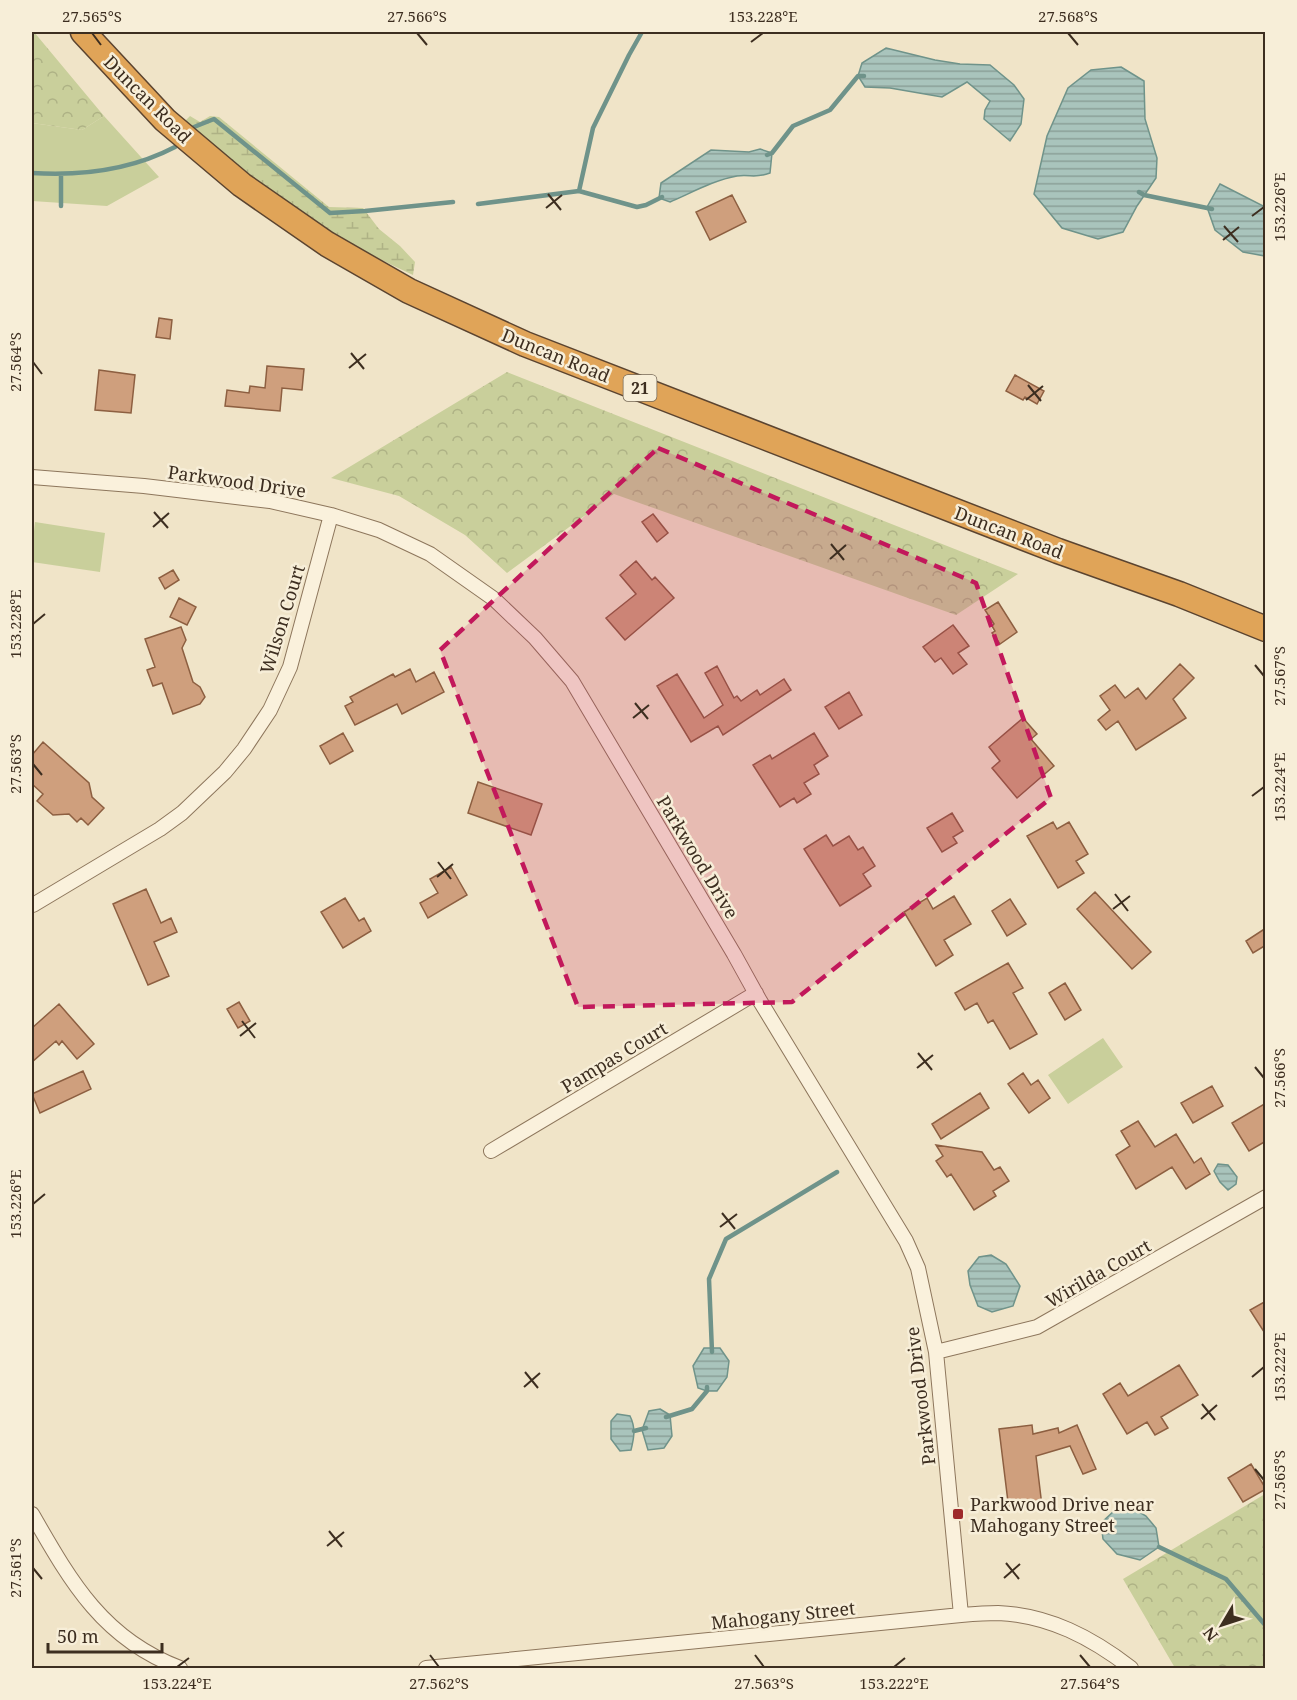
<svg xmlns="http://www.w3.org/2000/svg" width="1297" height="1700" font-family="'Noto Serif',serif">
<defs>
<pattern id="forest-crowns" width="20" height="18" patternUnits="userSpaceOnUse" patternTransform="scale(1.5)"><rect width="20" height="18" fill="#c9cf9b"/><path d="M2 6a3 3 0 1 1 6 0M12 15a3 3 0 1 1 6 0" fill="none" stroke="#aeb285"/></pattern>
<pattern id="wetland-marsh" width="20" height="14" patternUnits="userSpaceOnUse" patternTransform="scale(1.5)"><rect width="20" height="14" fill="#c9cf9b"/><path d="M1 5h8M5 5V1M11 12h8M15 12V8" fill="none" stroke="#aeb285"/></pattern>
<pattern id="water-rules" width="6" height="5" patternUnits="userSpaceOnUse" patternTransform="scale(1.5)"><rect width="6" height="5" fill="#a9c4bc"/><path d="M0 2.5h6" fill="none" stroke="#8ba098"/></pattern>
</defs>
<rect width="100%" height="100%" fill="#f0e4c8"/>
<path fill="#c9cf9b" d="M104,116l55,61 -52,29 -75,-5v-78l50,7z
M35,522l70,11 -5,39 -68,-10v-12z
M1103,1038l20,29 -55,37 -20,-29z"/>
<path fill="url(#forest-crowns)" d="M32,32h2l70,84 -22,14 -50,-7z
M507,372l511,202 -62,41 -342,-121 -107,79 -42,-38 -66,-39 -68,-18z
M1265,1494v174h-90l-52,-89z"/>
<path fill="url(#wetland-marsh)" d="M190,116l10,6 10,-6 9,1 110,90 34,1 16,21 21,17 15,16 -2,13c-30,-14 -61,-29 -89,-47 -50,-31 -94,-69 -139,-107z"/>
<path fill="url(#water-rules)" stroke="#6f938a" stroke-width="1.5" d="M886,48l49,12 25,4 30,1 24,20 10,14 -3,25 -11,17 -26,-22 1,-9 5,-9 -23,-19 -25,15 -52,-9 -25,-1 -7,-11 4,-13z
M1121,67l23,14 1,38 12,39 -1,20 -19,28 -14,26 -25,7 -36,-11 -28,-34 13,-58 21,-48 23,-18z
M760,149l12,4 -2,20c-16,6 -19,1 -33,3 -23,4 -46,17 -67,26l-11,-4 2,-15 50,-33 38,2z
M1220,184l43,22 2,-1v51l-22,-4 -28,-22 -8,-23z
M1218,1164l10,1 9,12 -1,7 -8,6 -8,-8 -6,-11z
M991,1255l15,9 14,22 -7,20 -21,6 -14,-6 -8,-21 -2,-14 11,-14z
M704,1348h16l9,13 -2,16 -10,14h-10l-9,-3 -5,-22z
M660,1409l10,6 2,21 -8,12 -16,2 -6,-20 7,-19z
M617,1414l13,2c6,12 4,22 1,34l-11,1 -9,-12v-18z
M1129,1506l17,10 10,12 3,19 -19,13 -23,-6 -14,-15 -2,-16 12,-11z"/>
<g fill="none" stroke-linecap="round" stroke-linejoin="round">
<path stroke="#6f938a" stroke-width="4.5" d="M194,127l20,-8 116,94 35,-2 88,-9
M767,155l5,-2 21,-27 37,-16 28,-34h6
M32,173c48,3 99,-3 143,-26
M579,191l14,-63 36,-73 13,-23
M1139,192l5,3 68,14
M478,204l101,-13 58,16 9,-2 16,-8
M61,206v-31
M712,1352l-3,-73 17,-40 111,-67
M666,1417l26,-8 15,-18v-4
M634,1431l12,-3
M1159,1547l67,32 40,47"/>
</g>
<path fill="#cf9f7d" stroke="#8d5f41" stroke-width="1.5" d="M732,195l14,27 -36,18 -14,-28z
M159,318l13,2 -2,19 -14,-2z
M267,366l37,3 -2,21 -20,-2 -2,23 -55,-5 2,-16 22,3 1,-7 15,2z
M99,370l36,5 -4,38 -36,-3z
M1015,375l29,16 -7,13 -12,-7 -2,3 -17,-9z
M653,514l15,19 -11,9 -15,-20z
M636,561l16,19 3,-3 19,21 -49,42 -19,-22 30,-24 -16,-19z
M173,570l6,10 -14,9 -6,-11z
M179,598l17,9 -9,18 -17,-8z
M998,602l19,30 -17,12 -8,-11 3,-2 -3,-5 2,-2 -9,-14z
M953,625l16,21 -11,7 9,11 -14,10 -12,-16 -6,4 -12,-15z
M181,627l5,13 -4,8 11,34 7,5 5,10 -5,7 -27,10 -11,-31 -9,3 -6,-16 8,-3 -10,-28z
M1180,664l14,14 -21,21 13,19 -50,32 -18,-29 -12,9 -8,-10 12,-10 -10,-14 15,-11 10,13 13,-10 8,11z
M717,666l17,32 3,-2 4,5 16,-11 3,5 24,-16 7,11 -68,45 -5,-9 -27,16 -34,-56 20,-12 27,44 19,-13 -18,-32z
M410,669l6,13 18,-10 10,20 -42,22 -5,-10 -42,21 -10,-19 8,-4 -3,-5 43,-23 2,3z
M849,692l13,23 -23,14 -14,-22z
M1023,718l14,16 -6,5 23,27 -37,32 -25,-30 8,-7 -11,-14z
M343,733l10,18 -23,13 -10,-18z
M814,733l14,23 -14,9 5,9 -15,9 7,11 -14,9 -3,-5 -14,9 -27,-42 17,-10 2,4z
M43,742l46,41 3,14 12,11 -16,17 -7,-7 -4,4 -8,-8 -16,1 -16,-14 6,-7 -11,-10v-29z
M478,782l64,22 -11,31 -63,-22z
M952,813l11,18 -10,6 4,6 -15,9 -15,-24z
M1053,822l4,7 12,-7 19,32 -12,7 8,12 -26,15 -31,-52z
M826,835l7,11 16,-10 9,14 5,-3 12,19 -12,8 8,12 -31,20 -36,-57z
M451,867l16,28 -39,23 -8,-15 18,-10 -8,-14z
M146,889l15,34 10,-5 6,14 -23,10 15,34 -21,9 -35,-81z
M1095,892l56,60 -19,17 -55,-60z
M954,896l17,28 -27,16 9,15 -17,11 -32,-54 23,-14 6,11z
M345,898l14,23 5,-3 7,13 -28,17 -22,-36z
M1010,899l16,25 -19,12 -15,-25z
M1266,928v17l-13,8 -7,-12z
M1008,963l15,25 -10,5 24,41 -27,15 -17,-29 -5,3 -11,-20 -12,7 -10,-17z
M1065,983l16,27 -16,10 -16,-27z
M239,1002l11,19 -12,7 -11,-19z
M59,1004l35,40 -17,15 -15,-18 -3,4 -3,-4 -24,21v-34z
M83,1071l8,18 -51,24 -8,-19z
M1023,1073l8,12 7,-5 12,18 -21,15 -21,-29z
M1212,1086l11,20 -30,17 -12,-20z
M980,1093l9,15 -48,31 -9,-15z
M1266,1103v38l-17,10 -17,-28z
M1138,1121l17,26 21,-13 18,29 7,-5 9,16 -24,15 -14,-22 -36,22 -20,-34 14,-9 -9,-15z
M936,1145l46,7 12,18 6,-3 9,14 -16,10 3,5 -22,14 -23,-36 -4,3 -11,-16 7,-5z
M1266,1301v34l-16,-25z
M1179,1365l19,30 -37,22 7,11 -13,7 -8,-13 -20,12 -24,-40 17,-11 8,13z
M1032,1425l1,9 25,-6 1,5 18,-8 19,44 -13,5 -13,-28 -34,10 6,50 -33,4 -10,-81z
M1251,1464l15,25 -23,13 -15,-24z"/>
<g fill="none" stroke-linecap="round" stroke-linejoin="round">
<defs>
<path id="street" d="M32,477l112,9 126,15 61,14 48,15 51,24 64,45 41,39 37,43 162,273 26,47 146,240 12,27 18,84 25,263
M33,905l127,-76 22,-16 43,-41 19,-23 26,-39 20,-43 41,-152
M491,1151l265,-158
M936,1352l101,-25 229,-130
M32,1514c39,68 71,125 148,154
M426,1668l535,-53c12,-1 25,-2 37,-2 51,2 94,25 133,55"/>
<path id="highway" d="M83,32l82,88 77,65 85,59 82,47 116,53 533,207 121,43 87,35"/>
</defs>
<use href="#street" stroke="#8d765c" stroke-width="16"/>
<use href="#highway" stroke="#5b4430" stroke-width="27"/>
<use href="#street" stroke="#faf1dc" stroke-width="14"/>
<use href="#highway" stroke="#e0a458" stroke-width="24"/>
</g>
<path fill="#c2185b" fill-opacity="0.2" stroke="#c2185b" stroke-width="4.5" stroke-dasharray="12 8" stroke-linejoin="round" d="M658,448l318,135 75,215 -259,204 -214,5 -138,-357z"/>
<path fill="none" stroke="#3d2e20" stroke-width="2" d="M92,33l9,12M417,33l10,12M1068,33l10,12M751,42l12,-9M548,194l13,16M546,208l16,-13M1252,216l12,-9M1224,226l14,16M1223,240l16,-13M351,353l13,16M33,362l9,12M349,368l17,-14M1028,385l13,16M1026,400l17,-14M154,512l14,16M153,527l16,-14M831,544l13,16M830,559l16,-14M33,624l12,-10M1255,665l9,11M635,703l13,16M633,718l16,-13M33,764l9,11M1252,796l12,-9M438,862l13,17M437,877l16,-13M1115,894l13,17M1113,909l17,-13M242,1021l13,17M240,1036l16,-13M918,1053l14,17M1255,1067l9,11M917,1068l16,-13M33,1204l12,-10M722,1213l13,16M720,1227l17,-13M525,1372l13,16M1252,1377l12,-10M524,1387l16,-14M1202,1404l13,16M1201,1419l16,-14M1255,1469l9,11M329,1531l13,16M327,1546l17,-14M1006,1563l13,16M33,1568l9,11M1004,1578l16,-14M430,1655l9,12M755,1655l9,12M1080,1655l10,12M177,1667l12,-9M894,1667l11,-9"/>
<rect fill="#9e2a2b" stroke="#f7eed8" stroke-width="2" x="952" y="1508" width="12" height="12" rx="3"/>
<g text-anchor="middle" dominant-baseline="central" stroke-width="5" stroke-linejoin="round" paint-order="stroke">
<rect fill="#f7eed8" stroke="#756857" stroke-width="1.5" x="623.5" y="375" width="33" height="26" rx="4.5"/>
<g font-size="16" font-weight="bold" fill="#3d2e20">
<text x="640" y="388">21</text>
</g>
<g font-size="18" fill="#3d2e20" stroke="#f7eed8">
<text transform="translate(148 99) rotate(45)">Duncan Road</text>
<text transform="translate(556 355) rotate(22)">Duncan Road</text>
<text transform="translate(237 481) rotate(8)">Parkwood Drive</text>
<text transform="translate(1009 532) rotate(21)">Duncan Road</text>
<text transform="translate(282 619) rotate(-73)">Wilson Court</text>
<text transform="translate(698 857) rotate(59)">Parkwood Drive</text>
<text transform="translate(614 1057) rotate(-31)">Pampas Court</text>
<text transform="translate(1098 1273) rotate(-30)">Wirilda Court</text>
<text transform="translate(920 1396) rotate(-97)">Parkwood Drive</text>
<text transform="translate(783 1615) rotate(-6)">Mahogany Street</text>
</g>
<g font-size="18" fill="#3d2e20" stroke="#f7eed8" text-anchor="start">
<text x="970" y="1504">Parkwood Drive near<tspan x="970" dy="21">Mahogany Street</tspan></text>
</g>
</g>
<rect width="1297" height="1700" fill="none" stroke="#f7eed8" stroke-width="66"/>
<g transform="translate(1222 1625) rotate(231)" stroke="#f7eed8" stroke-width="4.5" paint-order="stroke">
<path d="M0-4.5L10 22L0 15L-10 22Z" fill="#3d2e20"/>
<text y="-9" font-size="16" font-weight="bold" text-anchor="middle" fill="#3d2e20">N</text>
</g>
<path d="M48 1643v9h114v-9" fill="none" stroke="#3d2e20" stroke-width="3"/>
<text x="57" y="1643" font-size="18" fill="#3d2e20" stroke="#f7eed8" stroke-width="4.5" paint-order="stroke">50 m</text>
<rect x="33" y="33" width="1231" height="1634" fill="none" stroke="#3d2e20" stroke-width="2"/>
<g font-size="15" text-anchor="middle" fill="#3d2e20">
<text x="92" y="22">27.565°S</text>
<text x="417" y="22">27.566°S</text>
<text x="763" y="22">153.228°E</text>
<text x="1068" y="22">27.568°S</text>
<text transform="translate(1280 207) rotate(-90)" y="5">153.226°E</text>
<text transform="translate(16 362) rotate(-90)" y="5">27.564°S</text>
<text transform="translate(16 624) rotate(-90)" y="5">153.228°E</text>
<text transform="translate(1280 676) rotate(-90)" y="5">27.567°S</text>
<text transform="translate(16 764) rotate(-90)" y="5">27.563°S</text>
<text transform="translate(1280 787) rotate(-90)" y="5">153.224°E</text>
<text transform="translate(1280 1078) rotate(-90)" y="5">27.566°S</text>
<text transform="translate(16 1204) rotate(-90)" y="5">153.226°E</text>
<text transform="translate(1280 1367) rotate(-90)" y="5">153.222°E</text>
<text transform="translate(1280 1480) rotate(-90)" y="5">27.565°S</text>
<text transform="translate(16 1568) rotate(-90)" y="5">27.561°S</text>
<text x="177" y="1689">153.224°E</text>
<text x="439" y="1689">27.562°S</text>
<text x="764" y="1689">27.563°S</text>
<text x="894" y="1689">153.222°E</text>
<text x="1090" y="1689">27.564°S</text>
</g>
</svg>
